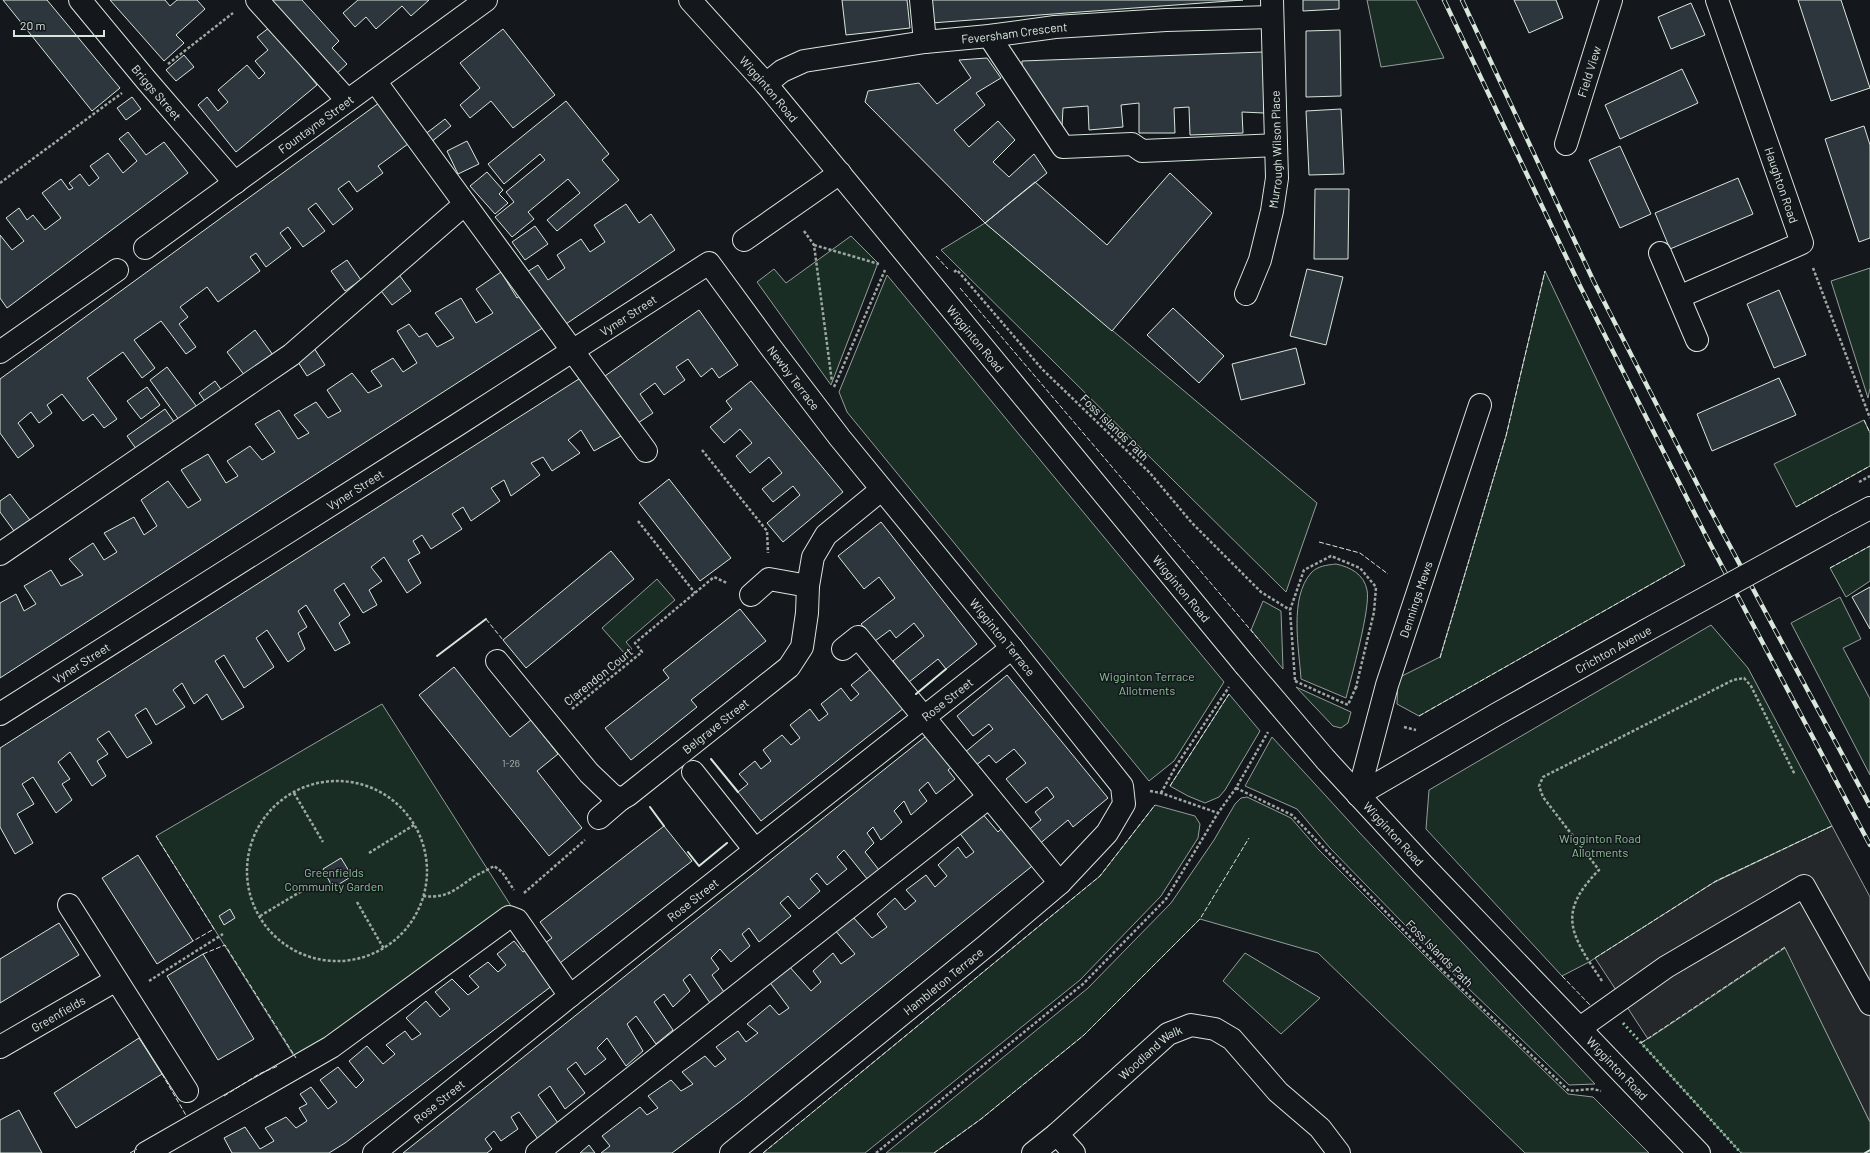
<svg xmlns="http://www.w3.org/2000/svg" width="1870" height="1153" font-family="Barlow,sans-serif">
<rect width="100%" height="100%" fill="#14181c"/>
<path fill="#1a2d24" stroke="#939e99" d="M1367,0h49l28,58 -63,9z
M985,223l332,280 -31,89 -345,-342z
M851,236l27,27 -47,122 -74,-103 17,-13 12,14z
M1870,268v120l-2,10 -37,-117z
M1545,271l140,294 -266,151 -22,-12 1,-26 42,-21 66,-221z
M887,275l337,407 -50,79 -25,20 -302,-369 -8,-20z
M1864,420l6,13v33l-74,41 -22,-43z
M1870,546v35l-24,16 -16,-29z
M1336,564c14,3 28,10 31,26 4,17 -16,88 -21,108l-45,-19c-2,-31 -12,-81 10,-106 6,-7 16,-8 25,-9z
M657,579l18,21 -49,42 6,7 -7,5 -23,-26z
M1840,597l21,42 -18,9 27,51v76l-79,-152z
M1263,601l18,10 2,58 -32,-39z
M1711,625l37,43 84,158 -116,55 -127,81 -27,14 -136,-147 3,-39z
M1296,687l55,25 -3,11 -7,5 -8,-2z
M1229,694l31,37 -35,59 -6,7 -14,6 -17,-7 -18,-10z
M382,704l129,202 -185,136 -31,16 -139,-222z
M1272,737l86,94 237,253 -26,1 -127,-122 -112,-115 -33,-39 -52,-23z
M1247,797l44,21 27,31 120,120 130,125 25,3 56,56h-124l-207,-200 -118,-34 -116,116 -103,84 -47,34h-48l202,-165 83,-85 43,-63 21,-36 6,-6z
M1155,805l40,11 5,8 -2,14 -37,58 -81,84 -215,173h-102l337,-277z
M1785,947l85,175v31h-129l-100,-110z
M1245,953l75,45 -39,36 -58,-53z"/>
<path fill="#24282b" stroke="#939e99" d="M1832,826l38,71v225l-85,-174 -137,91 -53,-81 118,-75z"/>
<path fill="#2c363c" stroke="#d8e6dc" d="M3,0h44l73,88 -28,23z
M110,0h55l5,6 7,-6h20l8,9 -29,26 8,8 -20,18z
M267,0h35l37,41 -7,7 15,16 -12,11z
M358,0h71l-18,16 -9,-10 -26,23 -10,-12 -11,10 -12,-14z
M842,0h65l3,28 -64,7z
M929,0h314l-312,23z
M1303,0h36v9l-36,2z
M1514,0h42l7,18 -34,15z
M1798,0h43l29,88 -39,13z
M1691,3l14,32 -34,14 -13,-32z
M270,27l47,58 -81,67 -38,-47 9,-8 11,14 10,-9 -10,-12 29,-25 12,14 6,-6 -10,-12 13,-11 -11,-13z
M503,29l52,66 -42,33 -22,-27 -21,17 -10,-13 20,-17 -20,-25z
M1340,30l1,66 -35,1v-66z
M1263,52l1,61 -22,-1 1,21 -53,2 -1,-28 -15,1 1,25h-36v-30l-18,2 2,22 -34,3 -1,-24 -25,2 -1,19 -40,-57v-9z
M184,55l10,12 -18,14 -10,-11z
M987,58l14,20 -25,15 9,12 -31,25 15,17 29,-26 17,19 -22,22 16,15 25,-23 13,19 -62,50 -120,-121 3,-11 51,-8 18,21 34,-26 -12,-18z
M1682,69l16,34 -78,36 -15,-34z
M132,97l9,12 -15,11 -9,-12z
M383,100l29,41 -34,25 5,7 -26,19 -8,-11 -11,8 15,20 -20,16 -17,-22 -8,6 17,22 -22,16 -15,-20 -8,6 11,15 -25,19 -10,-14 -6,4 10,14 -42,31 -11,-15 -27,20 8,10 -9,7 17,23 -10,7 -25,-33 -27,19 21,28 -13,10 -19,-26 -36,26 30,41 -13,9 -11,-14 -10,7 -21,-27 -15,11 5,8 -13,10 -8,-11 -13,11 16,23 -16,12 -18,-25v-54z
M566,101l43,53 -7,6 17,20 -62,51 -10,-11 33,-27 -12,-14 -40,33 6,7 -22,18 -17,-20 19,-15 -8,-10 39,-32 -5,-6 -36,30 -16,-20z
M1341,109l3,65 -35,1 -3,-64z
M445,119l6,7 -21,17 -6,-8z
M1864,126l6,19v93l-11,4 -34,-103z
M128,132l18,23 18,-13 24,31 -181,135 -7,-10v-63l12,15 12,-9 -18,-23 13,-10 8,12 6,-5 12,15 16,-12 -19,-25 19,-14 8,11 4,-2 -4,-5 11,-9 9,12 10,-8 -9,-12 18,-13 15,20 14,-12 -18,-22z
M467,141l12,23 -21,10 -11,-23z
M1620,146l31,68 -31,14 -31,-68z
M487,172l16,18 -4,4 9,9 -13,11 -25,-28z
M1170,173l42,40 -100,118 -127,-108 50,-41 72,63z
M1738,178l15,36 -83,35 -15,-36z
M1315,189h34l-1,70h-34z
M626,204l13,19 12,-9 24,36 -112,76 -36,-54 11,-7 10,15 17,-12 -8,-13 24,-16 9,13 15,-10 -11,-17z
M535,226l13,18 -23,16 -13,-18z
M347,260l14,20 -16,11 -14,-20z
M1307,269l36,8 -17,68 -36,-9z
M397,272l14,19 -19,14 -14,-18z
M501,272l16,26 5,-4 22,33 -544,351v-75l16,-9 8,17 12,-7 -12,-18 27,-16 10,16 22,-11 -14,-16 24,-16 11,17 13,-8 -13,-19 30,-16 10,18 13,-9 -16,-26 27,-19 20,27 13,-8 -20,-30 27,-16 18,29 12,-7 -11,-15 23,-15 12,14 13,-8 -20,-28 24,-14 19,29 11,-6 -15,-18 22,-13 12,16 13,-7 -14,-21 25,-17 16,20 14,-7 -11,-15 22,-13 10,14 14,-9 -20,-32 12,-7 10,13 8,-4 10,14 17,-9 -19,-25 26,-15 15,25 17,-10 -17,-24z
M1779,290l27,65 -32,13 -27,-64z
M1173,308l51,48 -25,27 -52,-48z
M699,310l39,55 -19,13 -7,-10 -11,9 -13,-18 -12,8 9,13 -21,15 -9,-12 -15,11 13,19 -15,10 -33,-47z
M255,330l18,25 -28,21 -18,-24z
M314,348l11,17 -18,11 -11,-17z
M1296,348l9,36 -64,16 -9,-36z
M167,367l33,44 -18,13 -32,-44z
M582,377l39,59 -27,15 -13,-21 -13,10 12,13 -28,18 -9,-14 -12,6 9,12 -29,21 -7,-16 -13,8 9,13 -29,20 -8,-14 -11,7 10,15 -31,20 -9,-14 -9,6 7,12 -12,7 13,23 -14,10 -23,-36 -13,10 11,14 -13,9 8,15 -14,8 -19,-30 -10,7 16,25 -11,8 11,20 -15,8 -29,-46 -8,6 9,16 -9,6 7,16 -17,13 -21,-32 -11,8 18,29 -30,21 -20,-33 -9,6 29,46 -22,13 -15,-26 -13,10 -12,-21 -9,7 12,17 -29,18 -10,-17 -11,7 17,28 -25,15 -18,-27 -12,8 11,15 -11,7 9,15 -14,10 -22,-34 -12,10 12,17 -8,5 10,16 -16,13 -23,-36 -11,7 12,20 -17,10 16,29 -18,11 -15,-27v-79z
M1779,378l17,37 -84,36 -15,-37z
M215,381l10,14 -16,12 -10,-14z
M751,381l92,111 -60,50 -16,-19 33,-28 -7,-9 -20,16 -11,-13 20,-16 -13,-16 -19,16 -14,-17 16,-13 -12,-14 -16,14 -14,-16 22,-18 -6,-8z
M147,387l13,18 -19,14 -14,-18z
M165,409l12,17 -38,27 -12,-17z
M669,479l62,79 -31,23 -61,-78z
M10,494l20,26 -16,11 -14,-19v-11z
M881,522l96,122 -31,25 -8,-10 -29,23 -16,-21 31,-25 -10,-13 -18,15 -6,-8 -15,11 -14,-17 34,-26 -16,-21 -15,12 -26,-33z
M611,551l23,28 -108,89 -23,-28z
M1870,587v42l-18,-32z
M740,609l26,32 -75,59 6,7 -66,53 -26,-32 64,-50 -6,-8z
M454,667l56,70 21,-17 27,34 -21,17 45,57 -33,28 -130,-161z
M872,668l32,40 -143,113 -23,-29 10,-8 -9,-10 16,-13 6,8 10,-8 -8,-11 19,-15 9,10 9,-7 -10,-13 20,-16 9,12 9,-7 -7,-10 20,-16 10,13 8,-7 -8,-9z
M1007,675l101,123 -35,29 -5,-7 -31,26 -11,-14 15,-12 -6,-8 19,-15 -7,-10 -21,16 -20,-24 20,-16 -12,-14 -18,14 -7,-8 -14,11 -11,-13 29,-24 -4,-5 -16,12 -16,-20z
M930,733l25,31 -7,6 7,9 -19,15 -8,-12 -9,8 8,11 -16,14 -7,-14 -10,10 8,11 -21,18 -8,-13 -6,6 7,10 -9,9 14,18 -11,10 -24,-30 -7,7 10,12 -20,16 -10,-12 -7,6 10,12 -21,18 -11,-13 -8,7 11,13 -32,26 -10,-14 -7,6 8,12 -19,16 -11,-13 -9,9 8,11 -7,6 12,17 -14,11 -20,-29 -7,6 7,11 -17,16 -9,-13 -10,8 19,28 -17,14 -20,-28 -9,8 16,27 -17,15 -19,-28 -10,10 9,11 -21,16 -9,-13 -9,7 18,24 -20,16 -15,-23 -12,9 20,28 -20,16 -19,-27 -8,5 7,12 -17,12 -7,-10 -9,8 7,10 -5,4h-84z
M981,812l17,20 7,-7 31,38 -295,238 -69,52h-71l9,-7 -8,-10 38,-29 7,8 11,-7 -10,-12 23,-16 10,11 12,-7 -11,-12 23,-16 10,11 11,-8 -10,-12 22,-16 8,11 12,-9 -11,-9 23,-19 9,10 10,-7 -21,-28 20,-15 23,26 10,-9 -8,-11 20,-18 8,11 14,-10 -21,-25 18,-13 20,22 15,-11 -10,-13 18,-16 10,12 11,-9 -10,-11 20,-15 9,12 12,-11 -9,-11 20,-18 8,11 8,-6 -16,-21z
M664,826l28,35 -136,105 -15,-20 11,-8 -12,-16z
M138,855l55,86 -36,23 -55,-86z
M341,858l11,18 -19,12 -10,-19z
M230,909l5,9 -11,7 -5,-9z
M59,923l20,32 -79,48v-44z
M514,941l9,11 6,-4 24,37 -208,158 -16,10h-97l-8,-15 21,-11 15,22 14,-8 -9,-13 21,-11 10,11 11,-7 -8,-13 8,-4 -7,-10 11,-7 17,22 9,-7 -17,-22 18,-13 18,21 8,-8 -15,-19 18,-15 16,18 12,-10 -9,-9 19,-14 7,9 9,-6 -15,-16 20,-17 14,16 10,-8 -15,-17 17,-13 16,16 11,-8 -10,-11 19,-14 10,10 8,-7 -9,-11z
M203,954l51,85 -36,21 -51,-84z
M139,1038l23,36 -86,54 -22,-35z
M19,1110l23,43h-42v-33z
M589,1145l6,8h-15z"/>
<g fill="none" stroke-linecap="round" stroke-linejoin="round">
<defs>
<g id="minor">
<path id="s1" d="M80,0l67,81 88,102"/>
<path d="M257,0l90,100"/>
<path d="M921,0l4,42"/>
<path d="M989,36l74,111 69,-3 10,7 134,-6"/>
<path d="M375,81l271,370"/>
<path id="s2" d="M766,84l16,-13 22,-10 121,-19 64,-6 66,-9 111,-7 106,-3"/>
<path id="s3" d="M1566,144l45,-144"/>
<path d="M744,240l96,-67"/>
<path id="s4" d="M145,248l341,-248"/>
<path d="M1660,253l37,87"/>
<path id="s5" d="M1246,294l14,-34 12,-49 5,-33 -5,-178"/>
<path d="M1679,297l123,-54 -85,-243"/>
<path d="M0,352l117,-82"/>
<path d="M1838,525l32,-17"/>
<path d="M0,554l291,-199 174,-151"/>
<path d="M751,595l18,-16 39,7"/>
<path d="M843,649l15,-12 202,246"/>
<path id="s6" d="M497,661l92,112 23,22 9,4 7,-4 161,-128 13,-20 5,-34 1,-27 5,-29 13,-22 55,-45"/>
<path id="s7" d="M0,714l457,-289 252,-162 60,82 71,93 172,210 110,138 2,18 -17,29 -47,50 -73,62 -256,208"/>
<path d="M693,772l62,78"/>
<path id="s8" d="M1358,795l29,-110 93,-280"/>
<path d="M1358,795l139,-81 148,-83"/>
<path d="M599,818l22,-19"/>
<path d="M69,905l118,186"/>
<path d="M1580,1028l86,-61 138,-81 66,118"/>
<path id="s9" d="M0,1047l116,-67"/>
<path d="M1057,1134l17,19"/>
<path d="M146,1153l185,-106 178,-130 8,3 53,76"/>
<path id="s10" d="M374,1153l196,-157 442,-348"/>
<path d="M537,1153l452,-356"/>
<path id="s11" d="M1033,1153l24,-19 111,-100 23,-9 24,4 17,10 46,53 42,36 19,25"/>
</g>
<g id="major">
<path id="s12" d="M690,0l76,84 479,581"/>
<path id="s13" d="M1326,760l97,105 276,288"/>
</g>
</defs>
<use href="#minor" stroke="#d8e6dc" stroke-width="24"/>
<use href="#major" stroke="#d8e6dc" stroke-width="24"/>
<path stroke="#9da8a2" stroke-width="2.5" stroke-dasharray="3 2" stroke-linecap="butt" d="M168,64l65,-51
M0,183l122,-90
M804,231l10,14 18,137
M814,245l65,19
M1813,268l57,150
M954,272l3,-2 85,99 108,104 42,50 69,69 29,18
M834,387l51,-117
M702,450l65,81 1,22
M1859,482l11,-6
M638,521l57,72
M1295,680l-5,-70 14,-40 27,-14 29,12 16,19 -2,25 -18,75 3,2
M1295,681l53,24 8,-18
M572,709l70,-57 -7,-9 79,-66 13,6
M1404,727l12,3
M247 871a90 90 0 1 1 180 0a90 90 0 1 1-180 0Z
M1236,788l56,27 147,152 130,124 24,-2 8,2
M1150,791l11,2 57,20
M294,793l29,49
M1161,793l15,-27 53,-79
M369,853l45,-28
M524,893l61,-53
M423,896c27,3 34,-9 54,-21 6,-3 12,-6 17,-9l8,6 12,18
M357,902l27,47
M260,916l50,-30
M149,981l74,-47
M1602,981c-30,-45 -47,-67 -3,-111l-56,-73 -4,-11 4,-9 190,-97 11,-2 7,8 44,89
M876,1153l207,-169 83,-85 52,-86 18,-25 32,-56"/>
<use href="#minor" stroke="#14181c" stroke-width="22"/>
<use href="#major" stroke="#14181c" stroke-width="22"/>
<defs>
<path id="rail" d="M1444,0l136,286 127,252 163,307
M1462,0l132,282 116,227 160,297"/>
</defs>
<use href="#rail" stroke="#d8e6dc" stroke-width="4.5"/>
<use href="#rail" stroke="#14181c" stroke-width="3" stroke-dasharray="9" stroke-linecap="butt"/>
<defs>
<path id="minor-bridge" d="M1645,631l193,-106"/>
<path id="major-bridge" d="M1245,665l81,95"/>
</defs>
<use href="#minor-bridge" stroke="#d8e6dc" stroke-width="24" stroke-linecap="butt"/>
<use href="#major-bridge" stroke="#d8e6dc" stroke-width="24" stroke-linecap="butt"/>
<use href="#minor-bridge" stroke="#14181c" stroke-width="22"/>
<use href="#major-bridge" stroke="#14181c" stroke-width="22"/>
<path stroke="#8ac095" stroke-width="3" stroke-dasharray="2 3" stroke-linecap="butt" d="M1623,1023l118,130"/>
<path stroke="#d8e6dc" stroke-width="1" stroke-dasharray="5 2" stroke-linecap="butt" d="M936,256l12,13
M960,288l300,353
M1864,420l6,13
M1796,507l74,-41
M1319,542l41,11 28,21
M1830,568l40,-22
M486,619l17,21
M1440,658l66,-222 39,-165
M1419,716l266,-151
M1170,786l59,-92
M156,836l58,93 -21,12
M203,954l22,-9 71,113
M1595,958l121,-77 116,-55
M1562,976l29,30
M1641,1043l144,-96
M162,1074l25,43
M224,1096l35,-22 19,-8
M130,1153l7,-4
M763,1153l337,-277 55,-71
M934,1153l47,-34 103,-84 116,-116 49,-81"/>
<path stroke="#d8e6dc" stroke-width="2" d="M437,656l49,-37
M916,694l30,-25
M711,759l27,33
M650,807l14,19
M688,852l11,14 28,-23
M1865,1153l5,-3"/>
</g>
<g text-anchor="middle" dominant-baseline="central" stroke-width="3" stroke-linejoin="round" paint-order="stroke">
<g font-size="10" fill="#adbab4">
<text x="511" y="763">1-26</text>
</g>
<g font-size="12" fill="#d8e6dc" stroke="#14181c">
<text stroke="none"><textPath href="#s2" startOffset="257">Feversham Crescent</textPath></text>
<text stroke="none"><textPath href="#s3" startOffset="76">Field View</textPath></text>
<text stroke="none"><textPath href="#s12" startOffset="119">Wigginton Road</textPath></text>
<text stroke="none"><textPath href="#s1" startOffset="120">Briggs Street</textPath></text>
<text stroke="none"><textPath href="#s4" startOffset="211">Fountayne Street</textPath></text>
<text stroke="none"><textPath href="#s5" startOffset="149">Murrough Wilson Place</textPath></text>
<text transform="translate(1782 185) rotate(71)">Haughton Road</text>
<text stroke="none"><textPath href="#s7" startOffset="744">Vyner Street</textPath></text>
<text stroke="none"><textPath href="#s12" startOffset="443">Wigginton Road</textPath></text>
<text stroke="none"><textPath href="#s7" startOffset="983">Newby Terrace</textPath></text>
<text transform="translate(1115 427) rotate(44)">Foss Islands Path</text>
<text stroke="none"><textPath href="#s7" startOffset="420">Vyner Street</textPath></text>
<text stroke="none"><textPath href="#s12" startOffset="767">Wigginton Road</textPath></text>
<text stroke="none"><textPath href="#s8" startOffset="204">Dennings Mews</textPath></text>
<text stroke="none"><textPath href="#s7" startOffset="1316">Wigginton Terrace</textPath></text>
<text transform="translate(1613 649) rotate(-29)">Crichton Avenue</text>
<text stroke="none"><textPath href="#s7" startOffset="96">Vyner Street</textPath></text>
<text transform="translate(598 676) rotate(-39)">Clarendon Court</text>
<text stroke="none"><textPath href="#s10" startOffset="731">Rose Street</textPath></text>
<text stroke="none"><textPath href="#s6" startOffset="306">Belgrave Street</textPath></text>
<text stroke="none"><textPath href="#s13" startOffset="100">Wigginton Road</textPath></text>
<text stroke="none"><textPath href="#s10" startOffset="407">Rose Street</textPath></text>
<text transform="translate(1440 953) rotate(45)">Foss Islands Path</text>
<text transform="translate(943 981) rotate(-39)">Hambleton Terrace</text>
<text stroke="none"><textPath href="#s9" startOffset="67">Greenfields</textPath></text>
<text stroke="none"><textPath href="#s11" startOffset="155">Woodland Walk</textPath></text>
<text stroke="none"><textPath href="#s13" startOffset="424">Wigginton Road</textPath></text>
<text stroke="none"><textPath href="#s10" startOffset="83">Rose Street</textPath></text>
</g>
<g font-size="12" fill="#8ac095" stroke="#14181c">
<text x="1147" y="676">Wigginton Terrace<tspan x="1147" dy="14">Allotments</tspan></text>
<text x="1600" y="838">Wigginton Road<tspan x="1600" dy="14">Allotments</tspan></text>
<text x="334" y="872">Greenfields<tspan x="334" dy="14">Community Garden</tspan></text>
</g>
</g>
<path d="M14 30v6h90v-6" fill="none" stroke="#d8e6dc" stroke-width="2"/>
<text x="20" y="30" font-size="12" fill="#d8e6dc" stroke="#14181c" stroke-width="3" paint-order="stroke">20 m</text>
</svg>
